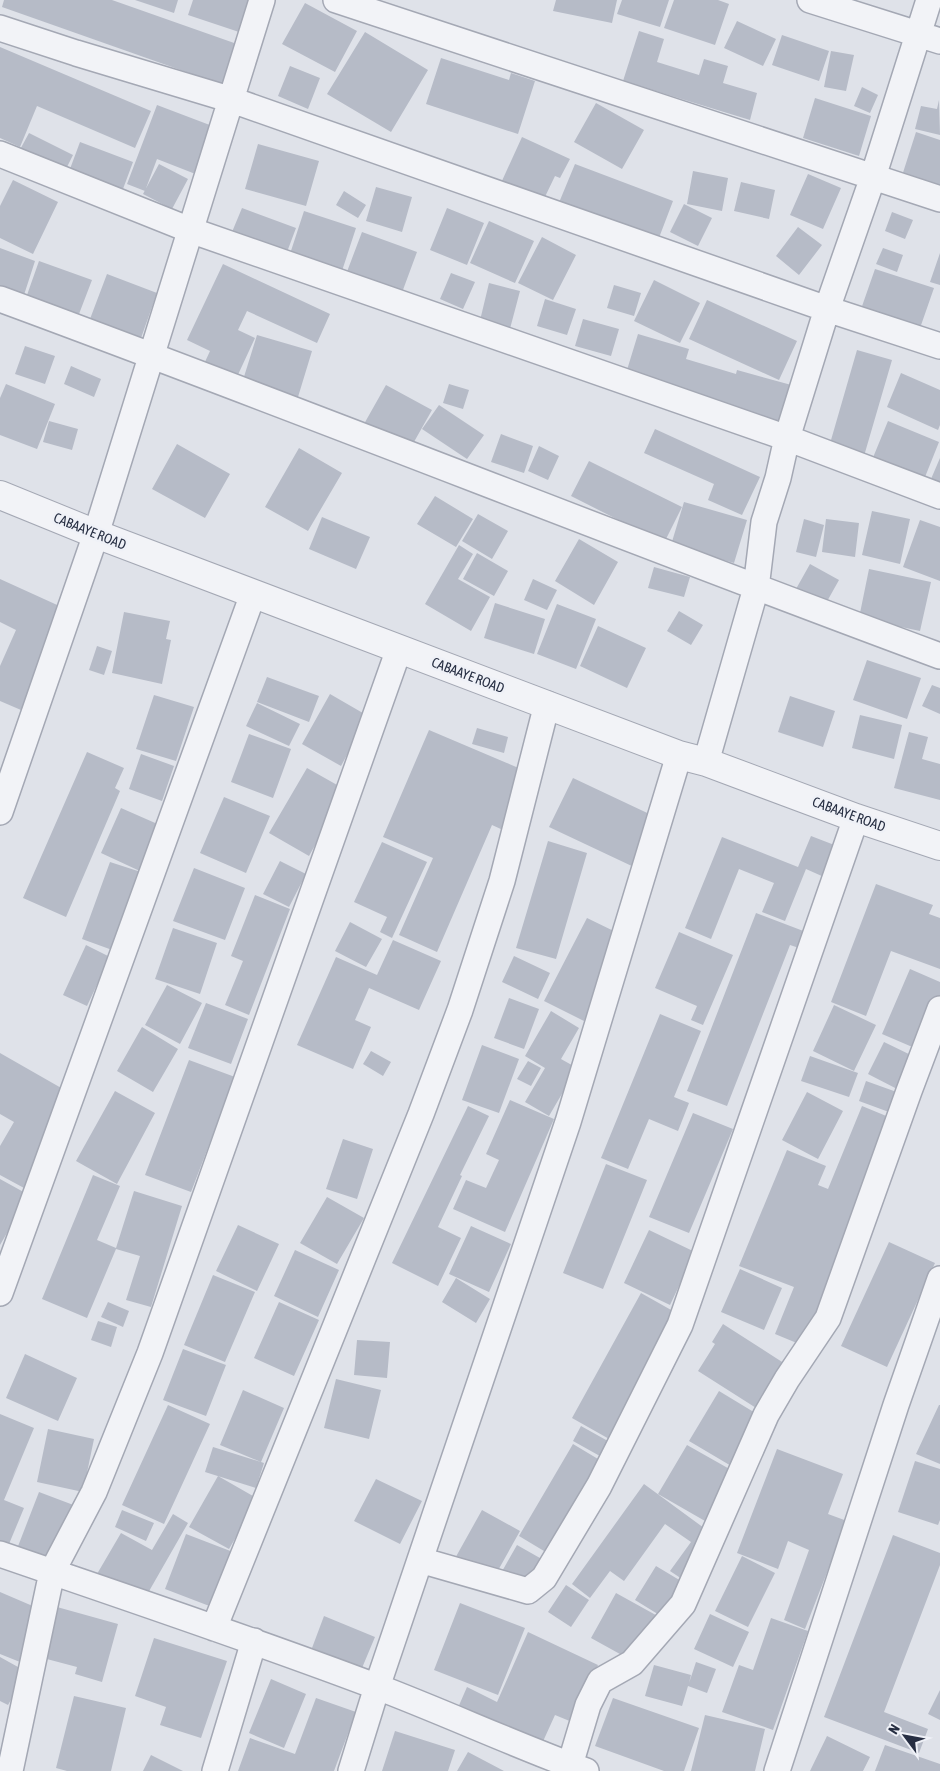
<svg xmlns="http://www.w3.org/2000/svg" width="940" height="1771" font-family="'Asap Condensed',sans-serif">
<rect width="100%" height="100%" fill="#dfe2e9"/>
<path fill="#b6bbc7" d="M4,0h108l125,44 -14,41 -221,-78z
M135,0h43l-4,13z
M193,0h59l-10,33 -54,-18z
M556,0h61l-5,23 -59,-12z
M622,0h47l-9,27 -43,-13z
M674,0h44l11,4 -14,41 -51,-17z
M305,3l52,28 -22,41 -53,-28z
M737,21l39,18 -13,27 -39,-18z
M639,31l25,8 -7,23 42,13 5,-16 24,7 -5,17 34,10 -7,27 -127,-39z
M365,32l63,38 -37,62 -64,-38z
M782,35l47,16 -10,30 -47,-16z
M0,47l151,64 -16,37 -98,-42 -17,41 -20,-9z
M831,51l23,4 -8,36 -22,-4z
M441,58l68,22 2,-7 24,8 -17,53 -92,-30z
M290,66l30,12 -12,31 -30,-13z
M862,87l16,8 -8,18 -16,-7z
M815,98l56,18 -12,40 -56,-18z
M939,100l1,35 -25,-6 6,-23 16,3z
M596,103l48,27 -22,39 -48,-27z
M157,105l58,22 -17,48 -41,-16 -12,32 -18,-7z
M916,132l24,8v54l-40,-12z
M29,133l44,22 -12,24 -45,-22z
M522,137l48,22 -10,19 -5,-2 -13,27 -41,-20z
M80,142l53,20 -13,35 -53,-20z
M258,144l61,17 -13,45 -61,-17z
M159,164l29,15 -16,30 -29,-15z
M575,164l98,37 -16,42 -99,-38z
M693,171l35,7 -6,33 -35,-7z
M808,174l33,14 -18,41 -33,-14z
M13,180l45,22 -25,52 -33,-16v-32z
M741,182l34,8 -6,29 -35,-8z
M376,187l36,10 -10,35 -36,-11z
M344,191l22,14 -8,13 -22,-13z
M684,204l28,14 -14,28 -28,-14z
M242,208l54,20 -9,24 -55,-20z
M447,208l37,15 -17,42 -37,-15z
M304,211l52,17 -15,46 -52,-17z
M892,212l21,8 -8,19 -20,-8z
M489,221l45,20 -19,42 -45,-20z
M798,227l24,18 -23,30 -23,-19z
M362,232l55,20 -17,46 -55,-21z
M542,237l34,18 -23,45 -35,-17z
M0,248l35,13 -12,37 -23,-8z
M883,248l20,7 -6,17 -21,-8z
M940,253v32l-10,-3z
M39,261l53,19 -13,34 -52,-19z
M223,264l107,50 -13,29 -70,-32 -9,19 17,8 -19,41 -32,-15 6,-13 -23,-11z
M875,269l59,19 -15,43 -59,-19z
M451,273l24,9 -12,27 -23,-10z
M107,274l50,19 -16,45 -51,-19z
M654,280l46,23 -20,40 -46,-22z
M489,283l31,8 -13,49 -30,-7z
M614,285l27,8 -7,23 -27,-8z
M545,299l31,10 -9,26 -30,-9z
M707,300l90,41 -18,39 -90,-41z
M583,319l36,10 -8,27 -36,-10z
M638,334l51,15 -3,10 50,15 1,-4 58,16 -12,43 -160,-46z
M257,335l55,16 -14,46 -55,-17z
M25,346l30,10 -10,28 -30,-10z
M857,350l35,10 -28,96 -35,-9z
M71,366l30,13 -7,18 -30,-13z
M901,373l39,17v35l-2,5 -51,-23z
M6,384l49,20 -18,45 -37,-14v-37z
M449,384l20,6 -6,19 -20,-6z
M386,385l46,25 -22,39 -46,-25z
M439,405l45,30 -17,24 -45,-30z
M49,421l29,8 -6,21 -29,-8z
M888,421l51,21 -16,40 -51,-22z
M655,429l105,48 -18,38 -34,-15 6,-16 -70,-31z
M501,434l32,12 -9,27 -33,-11z
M177,444l53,30 -25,44 -53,-29z
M539,446l20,10 -11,24 -20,-9z
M299,448l43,25 -34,58 -43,-24z
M940,458v33l-12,-5z
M589,461l93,46 -18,36 -93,-47z
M435,496l38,23 -17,28 -39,-23z
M684,502l63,18 -13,43 -63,-18z
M872,511l38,8 -10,45 -38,-9z
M478,514l30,17 -16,28 -30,-18z
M322,517l48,20 -14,32 -47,-20z
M804,519l20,6 -8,32 -20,-5z
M826,519l33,4 -4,34 -33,-5z
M920,520l20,7v54l-37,-14z
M579,539l39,23 -24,43 -39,-24z
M459,545l14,9 -15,25 32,18 -19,34 -46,-27z
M477,553l31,18 -14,25 -31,-17z
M810,564l29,16 -14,25 -29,-16z
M654,567l36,10 -6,20 -36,-9z
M869,569l62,13 -11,49 -61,-13z
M0,579l66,30 -45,101 -21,-9v-35l16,-36 -16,-8z
M533,579l24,11 -10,20 -23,-10z
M495,603l50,16 -11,35 -50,-16z
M557,604l39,15 -20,50 -39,-15z
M679,611l24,14 -12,20 -24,-14z
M124,612l46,9 -4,18 5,1 -9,44 -50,-11z
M598,626l48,22 -19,40 -47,-22z
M97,646l15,5 -8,24 -15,-5z
M867,660l54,18 -14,41 -54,-19z
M267,677l52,19 -10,26 -52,-20z
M932,685l8,3v26l-18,-8z
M330,694l38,22 -27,50 -39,-22z
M154,695l40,12 -18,54 -40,-12z
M790,696l45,15 -12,36 -45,-15z
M257,703l43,21 -11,22 -43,-20z
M860,715l42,10 -8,34 -42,-11z
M477,728l31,9 -4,16 -32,-9z
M429,730l99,42 -25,58 -11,-5 -55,127 -38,-17 34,-77 -50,-21z
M909,732l19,5 -6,22 18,5v36l-46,-12z
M249,734l42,15 -18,49 -42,-16z
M87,752l37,16 -9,20 5,3 -54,126 -43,-19z
M141,754l33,12 -12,35 -33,-12z
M307,768l39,22 -37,66 -40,-23z
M573,778l87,41 -24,49 -87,-41z
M224,797l46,19 -24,57 -46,-20z
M121,808l41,18 -20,46 -41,-19z
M811,836l26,10 -13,31 -18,-8 -21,52 -23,-9 12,-29 -35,-14 -28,70 -26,-11 37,-91 76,30z
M548,841l39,12 -31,106 -40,-11z
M382,842l45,20 -35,76 -12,-6 7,-15 -33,-15z
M280,861l26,13 -17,33 -26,-13z
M110,862l34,11 -29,78 -33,-12z
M194,868l51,20 -20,52 -52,-19z
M876,884l57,21 -4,9 11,4v51l-49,-18 -25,65 -35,-14z
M255,895l35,14 -41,106 -24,-10 18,-44 -12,-5z
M756,913l50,19 -7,16 -9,-3 -63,161 -40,-15z
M587,918l39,19 -42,84 -40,-20z
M350,922l32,17 -16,28 -31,-16z
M173,928l44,15 -17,51 -45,-15z
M679,932l54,23 -30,70 -12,-5 6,-14 -42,-18z
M393,940l48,21 -22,49 -50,-22 -14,32 16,7 -18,42 -56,-24 39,-88 41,18z
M86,945l24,12 -23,49 -24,-11z
M514,956l36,17 -12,26 -36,-17z
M910,969l30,13v14l-23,53 -35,-15z
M167,985l35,18 -22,41 -35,-19z
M509,998l30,11 -15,40 -30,-11z
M206,1003l42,16 -17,45 -43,-16z
M834,1005l42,20 -22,46 -41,-20z
M551,1011l28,17 -18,31 16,9 -28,48 -24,-14 20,-34 -20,-12z
M660,1014l41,17 -27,66 15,6 -11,28 -29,-12 -21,50 -27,-11z
M142,1027l36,22 -25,43 -36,-21z
M884,1042l33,16 -16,33 -33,-17z
M482,1045l37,14 -20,54 -37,-13z
M371,1051l20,11 -8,14 -20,-12z
M0,1053l70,40 -20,50 -26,45 -24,-13v-29l14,-24 -14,-8z
M810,1056l48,17 -9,24 -48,-16z
M189,1060l46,17 -44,115 -46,-17z
M528,1061l13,7 -10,18 -14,-7z
M866,1081l39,14 -8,20 -38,-14z
M115,1091l40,22 -38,71 -41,-23z
M807,1092l36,19 -25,48 -36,-19z
M510,1100l44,19 -49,113 -52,-23 13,-29 20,8 13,-28 -13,-6z
M468,1106l21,10 -29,59 2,1 -24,51 23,11 -23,48 -46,-23z
M862,1106l34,14 -92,226 -29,-12 19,-47 -55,-21 48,-116 39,16 -8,19 10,4z
M693,1113l40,16 -44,104 -40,-16z
M343,1139l30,10 -16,50 -31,-10z
M606,1164l41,16 -44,109 -40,-16z
M93,1175l27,11 -23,54 19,8 18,-57 48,15 -31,101 -25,-7 14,-44 -24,-7 -29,69 -45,-19z
M0,1179l29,16 -29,50z
M327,1197l37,21 -27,46 -37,-21z
M238,1225l41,19 -22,47 -41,-20z
M471,1226l40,18 -22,48 -40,-18z
M649,1230l46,22 -25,53 -46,-22z
M889,1242l46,21 -48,104 -46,-21z
M295,1250l44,20 -21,47 -44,-21z
M740,1269l42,19 -18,42 -43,-18z
M213,1275l42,17 -30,70 -41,-17z
M456,1278l34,21 -14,24 -34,-21z
M641,1293l39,22 -69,125 -39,-22z
M108,1302l21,9 -6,16 -22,-10z
M279,1302l40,18 -25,56 -40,-18z
M98,1321l19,6 -6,20 -20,-7z
M723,1324l70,45 -29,44 -66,-42 17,-27 -3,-2z
M357,1340l33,2 -3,36 -33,-3z
M183,1349l43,16 -20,51 -43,-16z
M25,1354l52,24 -19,43 -52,-23z
M336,1379l45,11 -12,49 -45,-11z
M243,1390l41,18 -23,54 -41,-17z
M719,1391l48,29 -29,50 -49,-29z
M168,1405l42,19 -46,100 -42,-19z
M939,1405h1v59l-24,-10z
M0,1414l34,14 -30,72 20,8 -20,48 -4,-1z
M581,1426l34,19 -8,15 -34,-19z
M48,1429l46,10 -11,53 -46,-10z
M573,1444l35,21 -54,92 -35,-21z
M687,1445l46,26 -28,50 -47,-27z
M213,1447l51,16 -8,25 -51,-16z
M777,1449l66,25 -15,40 19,7 -42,108 -21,-9 25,-70 -21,-9 -10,28 -41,-16z
M915,1461l25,8v51l-2,5 -40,-13z
M218,1476l40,23 -29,50 -40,-22z
M376,1479l46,22 -22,43 -46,-23z
M644,1484l75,55 -31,44 -18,-12 21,-29 -26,-18 -41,57 -14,-10 -20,27 -18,-14z
M39,1492l45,17 -24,62 -45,-17z
M122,1510l32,13 -8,18 -31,-14z
M482,1510l38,21 -29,52 -38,-21z
M173,1514l15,9 -44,77 -47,-26 24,-41 31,17z
M186,1534l47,18 -21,55 -47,-18z
M893,1535l47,18v12l-56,147 44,17 -9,24 -95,-36z
M517,1545l37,21 -22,37 -36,-21z
M742,1556l33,17 -27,54 -33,-16z
M656,1566l35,21 -22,34 -34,-21z
M566,1585l23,15 -18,27 -23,-15z
M0,1592l42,18 -22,52 -20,-8z
M616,1593l47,26 -25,45 -47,-26z
M460,1603l65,25 -27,67 -64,-25z
M57,1607l61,17 -16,58 -27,-8 2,-7 -34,-9z
M710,1614l39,18 -16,35 -39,-18z
M324,1616l51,21 -13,31 -50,-20z
M771,1618l37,13 -35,99 -51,-18 17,-47 14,5z
M528,1632l70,33 -26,57 -17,-7 -15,33 -83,-38 10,-23 30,15z
M154,1638l73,23 -26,77 -41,-13 6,-18 -31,-11z
M0,1657l27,15 -19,33 -8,-4z
M696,1662l20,7 -9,24 -19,-7 -6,20 -37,-10 9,-31 37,10 -2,8z
M271,1679l35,15 -22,54 -35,-15z
M940,1690v30l-12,-6z
M74,1696l52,12 -15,63h-44l-11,-3z
M316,1698l40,14 -22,59h-96l12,-33 45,16z
M613,1698l86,30 -15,43h-20l-69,-25z
M705,1715l60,14 -10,42h-64z
M395,1731l60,19 -7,21h-66z
M827,1736l43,21 -7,14h-53z
M885,1745l55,19v7h-65z
M468,1752l36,19h-47z
M151,1755l32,16h-40z"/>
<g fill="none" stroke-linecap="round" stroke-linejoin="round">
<defs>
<path id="minor" d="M336,0l604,199
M810,0l130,41
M0,28l76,25 156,47 595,209 113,37
M0,154l190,76 597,208 153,58
M0,299c315,116 626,241 940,357
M706,762l50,-174 8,-66 14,-44 9,-40 40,-129 46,-132 56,-177
M0,812l96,-278 166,-534
M0,1293l253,-699
M0,1554c125,43 251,85 375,132 71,27 140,59 211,85
M420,1560l108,31 16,-13 55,-92 81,-161 176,-507
M214,1628l207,-514 39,-104 42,-129 45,-177
M570,1765l18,-60 12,-24 32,-18 51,-59 83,-189 21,-36 41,-61 81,-227 31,-82
M10,1771l42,-199 42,-80 56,-139 249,-704
M215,1771l39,-130
M351,1771l26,-84 191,-565 111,-367
M777,1771l119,-366 44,-126"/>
<path id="tertiary" d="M0,495l96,39 583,221 27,7 150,56 84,28"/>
</defs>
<use href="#minor" stroke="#a4a8b4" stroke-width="28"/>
<use href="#tertiary" stroke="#a4a8b4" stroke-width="30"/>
<use href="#minor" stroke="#f2f3f7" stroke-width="25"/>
<use href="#tertiary" stroke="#f2f3f7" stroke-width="28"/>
</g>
<g text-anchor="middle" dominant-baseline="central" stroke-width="5" stroke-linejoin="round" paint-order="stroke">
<g font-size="14" fill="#262e42" stroke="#eff1f7">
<text transform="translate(90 531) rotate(22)">CABAAYE ROAD</text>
<text transform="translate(468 675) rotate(21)">CABAAYE ROAD</text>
<text transform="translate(849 814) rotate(20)">CABAAYE ROAD</text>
</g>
</g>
<g transform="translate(905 1736) rotate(302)" stroke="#eff1f7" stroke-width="4" paint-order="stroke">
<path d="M0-4L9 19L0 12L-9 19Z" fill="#262e42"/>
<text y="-8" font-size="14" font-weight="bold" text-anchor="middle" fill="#262e42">N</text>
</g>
</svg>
